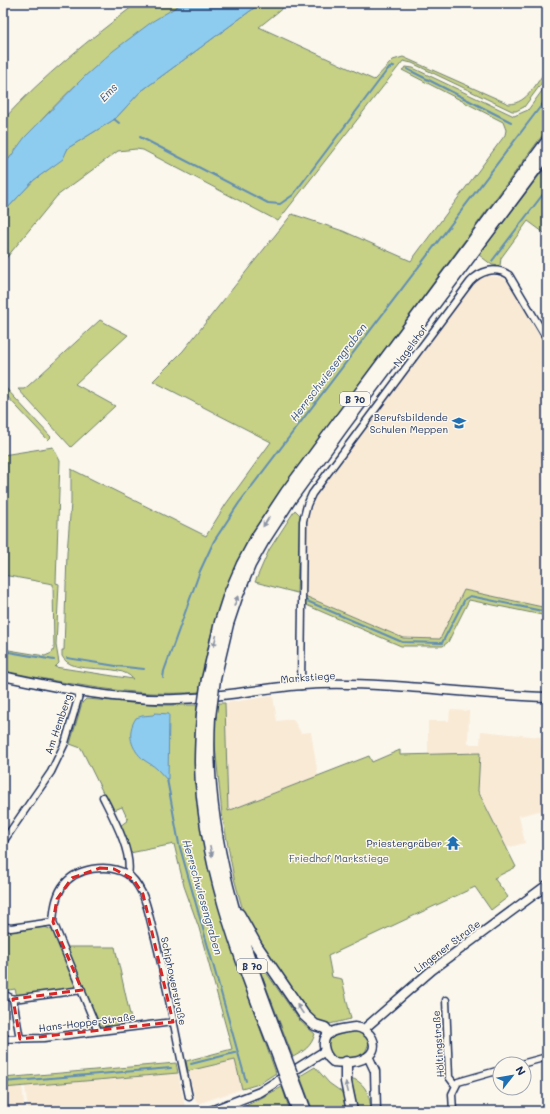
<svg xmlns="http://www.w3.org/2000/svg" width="550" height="1114" font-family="Mali,sans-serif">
<rect width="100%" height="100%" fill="#fbf7ec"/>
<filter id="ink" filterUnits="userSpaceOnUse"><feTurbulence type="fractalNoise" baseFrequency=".025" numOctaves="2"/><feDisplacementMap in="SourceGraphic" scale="8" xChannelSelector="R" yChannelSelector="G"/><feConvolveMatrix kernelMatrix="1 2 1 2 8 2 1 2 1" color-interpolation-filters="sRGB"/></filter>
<g filter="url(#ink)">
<path fill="#f9ead6" d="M487,276l16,1 5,4 39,68v259l-83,-18 -24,49 -37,-1 -98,-42 2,-76 9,-24 157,-211 7,-7z
M273,696l4,25 16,-2 8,14 10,-1 7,44 -90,35 -3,-108z
M450,710l19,1 -1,33h12l1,-13 60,6v9h6v63l-28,7 6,27 -19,5 -28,-57 2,-38 -52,2v-34h21z
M235,1060l7,29 -42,14 -4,-1 -8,-31z
M178,1073l7,34 -30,4h-127l-3,-25z
M22,1086l3,25h-22v-23z"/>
<path fill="#c6d185" stroke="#708072" d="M137,3h46c-70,43 -131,98 -180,164v-47c40,-44 87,-81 134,-117z
M261,3h28l-30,24 115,53 19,-20 10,-3 106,47c19,-1 27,-21 38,-35v7l-23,31 -8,4h-4l-100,-48 -9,-2 -125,160 -135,-71 -7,-1 -18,2 -49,36 -12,9 -54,66v-49l31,-33 28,-21 6,-11 47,-29 25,-27z
M406,67l7,1 101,48 14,-6 19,-26v45l-263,356 -31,46 -22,49 -21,58 -11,54c-65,6 -132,-9 -196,-21v-22l42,7 7,-3 2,-4 -1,-65 -50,-9v-120l50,-8 7,14 -4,122 3,1 -3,61 3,18 -4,4 78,12c-13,-18 -61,-2 -71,-23v-6h2l3,-97 4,-50v-34l135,67 20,-32 45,-62 -118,-61 30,-30 109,-137 51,17 68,30 94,-126 1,-5 -3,-8 -101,-52z
M547,165v70l-19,-14 -27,37 -1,8 -8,-1 -13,-10z
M100,320l28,15 -53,49 40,22 -44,41 -53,-58h6l4,-3z
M3,385l48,52 -3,3 -45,-48z
M295,510l5,5 -3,78 -42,-11 14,-32z
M464,590l83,18v8l-78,-16 -21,42 -5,4h-42l-97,-42 1,-8 98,42 37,1z
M86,699l77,6h34l-2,24v28l20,130 20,72 41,114 -17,11 -17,5 -7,-29 -47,11 -2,-10 46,-12 -33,-121 -15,-42 -10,-42 -44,9 -10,-27 8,-6 -6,-13 -10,4 -31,-63 -11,-4 12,-41z
M216,703h9l3,108 141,-55 3,6 28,-12v5l80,-2 -2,38 38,76 -22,11 14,19 -17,13 -16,-23 -147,69 4,21 10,2 9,40c-6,1 -25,7 -29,5 -5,-2 -9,-7 -14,-10l-63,-96 -11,-40 -12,-64 -8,-79z
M45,927l9,4 22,54 -4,4 -55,7 -2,-7 -12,2v-61l11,1z
M66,947h49l17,77 -28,3 -6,-3z
M254,955l46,66 15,13c-4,13 -11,17 -22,23z
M356,1031l10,4 3,8 -5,12c-7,3 -21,6 -29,4 -9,-4 -11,-19 -1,-23 6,-3 15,-4 22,-5z
M176,1063l2,10 -175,15v-10z
M315,1067l14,16 14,10 4,18h-34l-13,-35z
M354,1079c13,6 16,18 17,32h-13l-7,-31z
M282,1087l8,24h-54z"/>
<path fill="#8eccef" stroke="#608db5" d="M183,3h78l-121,89 -25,27 -47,29 -5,11 -29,21 -31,33v-46l22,-30 58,-59 30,-27 40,-30z
M155,713l14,1 -1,67c-4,-4 -7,-8 -11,-12 -4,-4 -9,-6 -13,-9 -13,-11 -18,-27 -8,-42l6,-2 11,-1z"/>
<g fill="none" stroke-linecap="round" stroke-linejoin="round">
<path stroke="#608db5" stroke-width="2" d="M407,69l104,53
M114,119l5,4
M140,137l128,66 12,1 13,-9 95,-126 6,-3
M492,261l55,-72
M307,601l95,41 40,1 23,-44 5,-3 77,16
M3,651l51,9
M67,658l49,8 28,3
M163,678l1,-7 36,-100 14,-30 25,-38 308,-405
M167,779l12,65 67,237
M191,1064l47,-12
M3,1082l168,-14
M254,1108v3"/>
<defs>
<path id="minor" d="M301,686l2,-165 4,-16 5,-11 158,-212c10,-11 25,-16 39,-7l38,64
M103,797c10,20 30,56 25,78
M3,842l48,-70 14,-29 15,-51
M3,926l8,2 42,-6
M3,994l10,5 69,-9
M13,999l7,40
M446,1000l3,77 6,8
M98,1031l-45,-109c1,-12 2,-24 9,-35 13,-20 46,-24 65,-13 7,4 12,13 15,19 6,13 8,28 12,41 14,54 23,109 35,163
M3,1039l41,-1 129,-16
M521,1064l26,-7
M453,1111l-1,-17 6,-12 42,-12"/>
<path id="tertiary" d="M3,676c57,12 115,25 173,23 49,-1 96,-14 145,-15 75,-2 151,11 226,13
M355,1027c15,1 27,20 12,30 -9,6 -24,6 -34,5 -5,-4 -8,-8 -9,-16 -2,-17 19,-17 31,-19z
M364,1029l68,-59 115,-85
M368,1056l7,15 1,40
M211,1111l49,-19 65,-41"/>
<path id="trunk" d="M207,679l13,-57 9,-28 13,-30 15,-28 29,-44 51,-69 210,-282
M215,679l13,-55 9,-27 13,-32 13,-23 28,-43 52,-72 204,-273
M202,714c-1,16 -2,33 -2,49 2,101 40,196 76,289
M210,717c-7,119 31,223 73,333
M239,914l18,32 47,69 11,10 10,3 4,5
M346,1062v20l6,29
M299,1092l7,19
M292,1096l6,15"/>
</defs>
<use href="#minor" stroke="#1b2f5e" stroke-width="9"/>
<use href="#tertiary" stroke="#1b2f5e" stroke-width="11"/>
<use href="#trunk" stroke="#1b2f5e" stroke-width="13"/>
<use href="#minor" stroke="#fbf7ec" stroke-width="6"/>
<use href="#tertiary" stroke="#fbf7ec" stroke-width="8"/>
<use href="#trunk" stroke="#fbf7ec" stroke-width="10"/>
<defs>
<path id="trunk-bridge" d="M202,714l5,-35
M210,717l5,-38
M283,1050l16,42
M276,1052l16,44"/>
</defs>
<use href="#trunk-bridge" stroke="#1b2f5e" stroke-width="13" stroke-linecap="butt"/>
<use href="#trunk-bridge" stroke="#fbf7ec" stroke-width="10"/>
</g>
<defs><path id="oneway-solid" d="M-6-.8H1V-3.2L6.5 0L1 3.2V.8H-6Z"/></defs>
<g fill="#8b93a5">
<use href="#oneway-solid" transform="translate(266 522) rotate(123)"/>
<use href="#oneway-solid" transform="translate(236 601) rotate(-70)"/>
<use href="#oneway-solid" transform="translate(215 641) rotate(104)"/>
<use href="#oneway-solid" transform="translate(211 851) rotate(79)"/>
<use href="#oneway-solid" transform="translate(300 1009) rotate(-124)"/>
<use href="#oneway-solid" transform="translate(347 1087) rotate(-104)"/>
</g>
</g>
<path fill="none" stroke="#d62828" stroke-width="3" stroke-dasharray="8 5" stroke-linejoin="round" d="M100,868l14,1 19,10 10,15 30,128 -153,17 -7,-40 69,-9 -29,-68 4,-23 15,-21z"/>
<defs>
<symbol id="school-bare" viewBox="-9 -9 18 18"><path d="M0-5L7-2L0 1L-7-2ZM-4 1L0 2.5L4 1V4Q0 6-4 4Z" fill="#1f6fb2" stroke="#fbf7ec" stroke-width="2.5" paint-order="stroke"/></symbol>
<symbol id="temple-bare" viewBox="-9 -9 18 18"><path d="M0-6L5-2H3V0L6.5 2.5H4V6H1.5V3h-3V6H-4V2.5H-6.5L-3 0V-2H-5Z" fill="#1f6fb2" stroke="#fbf7ec" stroke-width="2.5" paint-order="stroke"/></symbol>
</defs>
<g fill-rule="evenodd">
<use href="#school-bare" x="449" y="413" width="20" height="20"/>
<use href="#temple-bare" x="443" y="833" width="20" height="20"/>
</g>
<g text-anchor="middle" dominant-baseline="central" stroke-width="3" stroke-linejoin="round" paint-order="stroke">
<g fill="#fbf7ec" stroke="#5e6b89" stroke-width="1">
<rect x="340" y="392" width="30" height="14" rx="3"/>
<rect x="237" y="959" width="30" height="14" rx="3"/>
</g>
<g font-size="9" font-weight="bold" fill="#1b2f5e">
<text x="355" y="399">B 70</text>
<text x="252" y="966">B 70</text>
</g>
<g font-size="10" fill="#1b2f5e" stroke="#fbf7ec">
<text transform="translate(410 346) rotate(-53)">Nagelshof</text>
<text transform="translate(308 677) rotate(-4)">Markstiege</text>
<text transform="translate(58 724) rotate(-71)">Am Hemberg</text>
<text transform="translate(447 946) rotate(-37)">Lingener Straße</text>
<text transform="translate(174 981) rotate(78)">Schiphowerstraße</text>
<text transform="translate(87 1022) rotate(-7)">Hans-Hoppe-Straße</text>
<text transform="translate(438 1044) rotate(-94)">Höltingstraße</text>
</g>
<g font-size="10" fill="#1b2f5e" stroke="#fbf7ec" text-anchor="end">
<text x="448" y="417">Berufsbildende<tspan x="448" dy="12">Schulen Meppen</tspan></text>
<text x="442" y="843">Priestergräber</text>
</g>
<g font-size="10" fill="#465868" stroke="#fbf7ec">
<text x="339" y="858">Friedhof Markstiege</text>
</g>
<g font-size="11" font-style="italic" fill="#385682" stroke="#fbf7ec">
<text transform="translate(108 92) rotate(-46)">Ems</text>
<text transform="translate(328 372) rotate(-53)">Herrschwiesengraben</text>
<text transform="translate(203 897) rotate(74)">Herrschwiesengraben</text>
</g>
</g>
<rect width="550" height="1114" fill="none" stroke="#fbf7ec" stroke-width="16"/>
<rect x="8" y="8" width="534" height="1098" fill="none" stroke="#1b2f5e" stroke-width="1.5" filter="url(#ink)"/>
<g transform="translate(512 1076) rotate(59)"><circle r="19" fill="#fbf7ec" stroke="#a1a7b3"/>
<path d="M0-3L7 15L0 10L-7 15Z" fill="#1f6fb2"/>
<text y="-6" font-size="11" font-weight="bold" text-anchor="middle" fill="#1b2f5e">N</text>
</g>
</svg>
